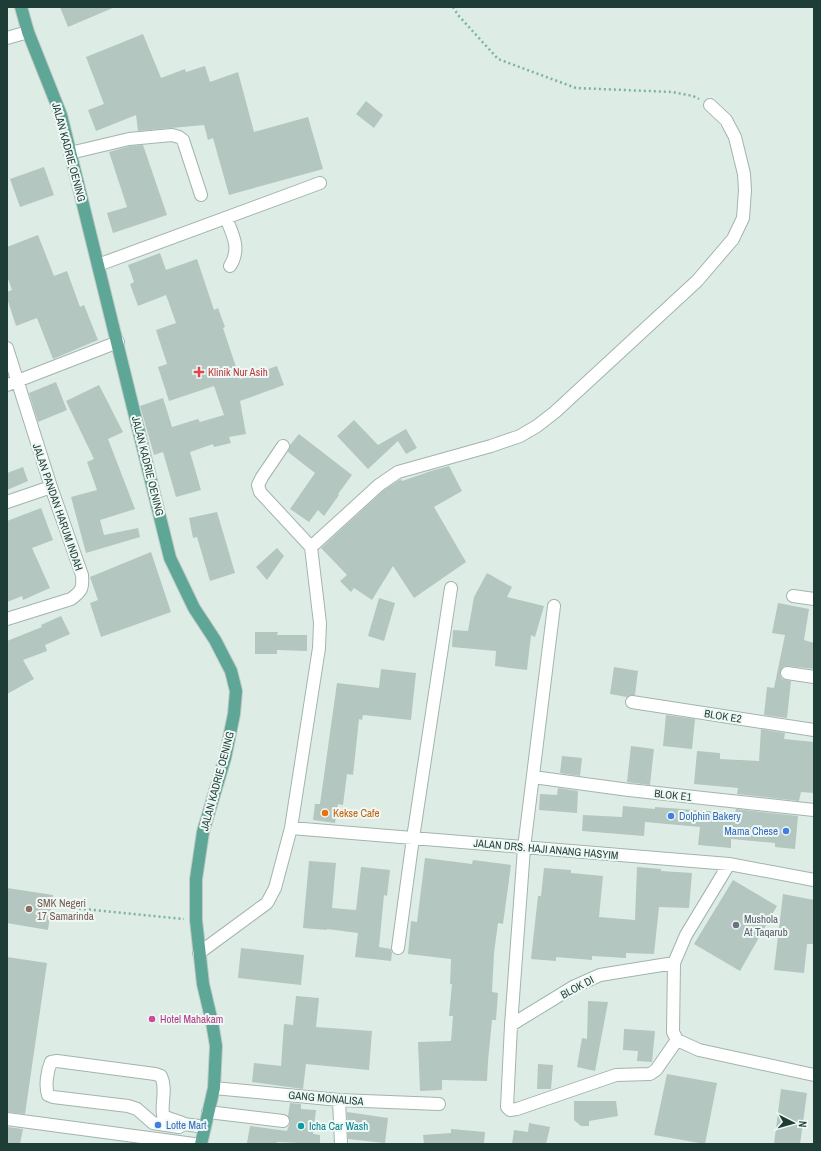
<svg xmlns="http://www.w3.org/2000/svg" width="821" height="1151" font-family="'Archivo Narrow',sans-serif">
<rect width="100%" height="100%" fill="#deece6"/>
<path fill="#b3c6bf" d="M60,7h55l-47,20z
M143,34l18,44 24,-9 1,3 19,-6 5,16 28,-10 16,60 54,-15 15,52 -94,26 -16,-57 -5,2 -4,-15 -66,6 -2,-16 -40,16 -8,-21 16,-6 -18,-47z
M366,101l17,14 -9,13 -18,-14z
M143,145l24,70 -54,18 -6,-20 20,-6 -18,-55 21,-6z
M44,167l10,28 -34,12 -10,-28z
M38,235l16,41 13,-5 13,36 4,-2 14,35 -45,19 -16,-41 -21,8 -9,-28v-6l5,-2 -5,-14v-29z
M160,253l6,17 31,-11 17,51 4,-2 7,19 -2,1 17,51 37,-13 7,19 -44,16 6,33 -17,3 2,6 -17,4 -1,-3 -23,8 11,38 -25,7 -13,-45 -9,3 -14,-49 23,-8 9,29 26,-8 2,3 24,-7 -10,-29 -45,15 -11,-34 9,-3 -11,-34 20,-7 -10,-28 -28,11 -8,-22 4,-2 -6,-17z
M56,382l11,28 -29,12 -9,-29z
M99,385l24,47 -15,7 27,70 -35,11 4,15 34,-7 2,9 -54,16 -15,-56 26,-7 -10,-28 7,-3 -28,-58z
M354,420l24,25 28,-16 11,19 -11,6 -8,-13 -30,28 -31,-33z
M299,434l53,41 -14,19 1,1 -15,21 -6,-6 -9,12 -19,-13 25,-36 -27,-21 2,-7z
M449,466l13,25 -28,16 32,55 -52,36 -21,-32 -21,34 -18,-12 -3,4 -11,-11 7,-6 -26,-27 63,-58 17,-11 1,2 29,-10z
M23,467l5,14 -21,9v-17z
M41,508l12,32 -21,8 18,40 -27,12 -1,-4 -15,6v-81z
M217,512l18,61 -25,8 -13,-44 -4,1 -4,-20z
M277,548l7,8 -17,24 -11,-13z
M151,552l20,60 -70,25 -11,-34 8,-3 -8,-23z
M487,573l25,14 -5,10 37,9 -9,31 -4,-2 -4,35 -32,-4 1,-15 -44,-4 1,-17 15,1 6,-34z
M379,598l16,5 -11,38 -16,-5z
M778,603l31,6 -5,31 10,3v26l-26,-3h-4l-4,6v3l2,4 9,2 -4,37 -23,-3 3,-28 7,1 11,-53 -13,-2z
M61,616l9,18 -25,11 2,6 -24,9 11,19 -27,15v-53l35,-14 -1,-2z
M255,632h23l-1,3h30v16l-30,-1v4h-22z
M614,667l24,4 -3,24h-5l-3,2 -17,-3z
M381,669l35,4 -5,47 -48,-5 -1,5 -3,-1 -6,56 -6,-1 -4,31 -5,-1 -3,19 -22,-3 2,-16h5l17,-121 42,5z
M666,715l29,4 -3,30 -29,-3z
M761,729l24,4 -1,6 30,3v51l-13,-1 -2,9 -62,-7 1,-6 -44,-4 3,-33 23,2v6l39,2z
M631,746l23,3 -4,36 -23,-3z
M562,756l20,2 -2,18 -20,-3z
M558,788l20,3 -1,22 -38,-3 1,-16 17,1z
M623,806l32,3v-2l80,6 1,-4 62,7 -3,33 -20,-2v-4l-44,-4v9l-33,-3 2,-18 -55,-5 -1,14 -62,-5 1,-16 39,2z
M425,858l47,6 1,-4 38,5 -8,59 -5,-1 -4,30 -2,39 6,1 -2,27h-4l-4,41 -1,20 -45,-1v10l-22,1 -2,-49 33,-1 2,-25h-4l3,-32h-2l1,-25 -43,-5 3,-33 6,1z
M309,861l27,2 -4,45 24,2 5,-43 29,3 -3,26 -3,-1 -5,52 12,2 1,4 -1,8 -36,-4 3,-24 -31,-4v1l-24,-2z
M637,867l24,2v2l31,2 -3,35 -30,-1 -5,47 -28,-1v5l-34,-2v4l-36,-3v4l-25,-2 7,-63h3l3,-28 27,2v3l32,3 -4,41 36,3z
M733,880l44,26 -37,65 -46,-27z
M7,888l46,7 -5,35 -41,-7z
M783,894l31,6v44h-7l-3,29 -30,-3z
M241,948l63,7 -3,30 -63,-7z
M7,957l40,6 -22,151 -18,-2z
M296,996l23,2 -3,29 56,4 -3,39 -63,-6 -3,25 -51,-7 2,-19 27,3 3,-42 9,1z
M588,1001l20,1 -13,69 -18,-4 5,-29 5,1z
M624,1029l31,2 -3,31 -15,-1 1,-10 -15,-1z
M538,1064l15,1 -2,24h-14z
M667,1074l50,9 -12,61 -51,-9z
M781,1089l26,4 -7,51h-26z
M574,1101h42l2,15 -29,5v5h-8l-7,-6z
M290,1103l11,1v5l15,1 -3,24 7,1v9l-43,-2 -1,2 -29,-1 3,-17 37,5 3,-9 -2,-6z
M347,1112l41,6 -3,25 -37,-4z
M529,1123l21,4 -4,17h-34l2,-14 14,2z
M7,1127l16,2 -3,15h-13z
M451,1129l34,3 -1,12h-60l-1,-9 28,-2z"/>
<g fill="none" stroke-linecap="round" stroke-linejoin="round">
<defs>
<path id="minor" d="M7,38l21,-6
M70,153l59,-14 43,-4 7,2 4,3 18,55
M226,218c7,17 15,31 4,48
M98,265l222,-82
M7,348l44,139 31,88c1,13 0,16 -11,24l-64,20
M7,385l111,-43
M283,446l-21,31 -4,8 2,7 51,55
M7,502l44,-15
M793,596l21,3
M554,606l-30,242 -13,177 -4,82 3,3 7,-1 99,-34 34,-1 6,-4 21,-30
M787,673l27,4
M632,702l182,28
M533,777l96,13 185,20
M291,828l438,36 85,16
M729,864l-43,71 -12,28 -1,69 4,8 22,10 115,25
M398,948l15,-110 38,-250
M199,953l68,-50 8,-15 16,-60 28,-180 1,-25 -9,-76 68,-62 19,-13 93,-26 29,-10 17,-10 18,-14 142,-131 36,-42 10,-21 2,-28 -1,-16 -9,-37 -9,-17 -16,-15
M511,1025l62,-38 27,-12 74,-12
M57,1061l98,13 6,2c6,13 0,26 2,39 6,5 14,5 21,9l-5,3 -26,-4 -16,-14 -9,-3 -75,-9 -5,-2c-3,-9 -1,-24 3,-33z
M214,1088l125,12 100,4
M339,1100l2,44
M208,1112l75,9
M7,1119l187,25
M184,1124l21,3"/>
<path id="major" d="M21,7l7,25 33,83 109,443 24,50 21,32 16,31 5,20 -2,23 -9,44 -22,74 -7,47v41l7,64 9,38 4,24 -2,42 -13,56"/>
</defs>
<use href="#minor" stroke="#a1b4ae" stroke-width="14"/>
<use href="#major" stroke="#c0c9c7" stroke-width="14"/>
<path stroke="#7bb2a3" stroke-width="2.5" stroke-dasharray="2 3" stroke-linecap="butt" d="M453,7l5,8 40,44 78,29 96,4 21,4 6,3
M64,907l120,12"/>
<use href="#minor" stroke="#fff" stroke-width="12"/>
<use href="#major" stroke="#5ea696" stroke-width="12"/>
</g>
<path fill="#e0444e" stroke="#eff8f4" stroke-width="1.5" d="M197 366h4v4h4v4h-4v4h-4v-4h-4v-4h4z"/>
<circle fill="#e8710a" stroke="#eff8f4" stroke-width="1.5" cx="325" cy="813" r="4"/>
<g fill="#3f7fe0" stroke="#eff8f4" stroke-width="1.5">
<circle cx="671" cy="816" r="4"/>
<circle cx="786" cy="831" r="4"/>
<circle cx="158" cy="1125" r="4"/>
</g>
<circle fill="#8d6e63" stroke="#eff8f4" stroke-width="1.5" cx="29" cy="909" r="4"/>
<circle fill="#6b7280" stroke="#eff8f4" stroke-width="1.5" cx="736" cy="925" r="4"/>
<circle fill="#d1479c" stroke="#eff8f4" stroke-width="1.5" cx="152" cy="1019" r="4"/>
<circle fill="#0f9aa8" stroke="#eff8f4" stroke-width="1.5" cx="301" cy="1126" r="4"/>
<g text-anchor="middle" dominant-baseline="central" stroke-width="4" stroke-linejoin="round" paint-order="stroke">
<g font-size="11" fill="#1e3d36" stroke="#eff8f4">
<text transform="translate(69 152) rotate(75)">JALAN KADRIE OENING</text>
<text transform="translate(148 466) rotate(76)">JALAN KADRIE OENING</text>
<text transform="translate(58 507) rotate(71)">JALAN PANDAN HARUM INDAH</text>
<text transform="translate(723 716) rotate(9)">BLOK E2</text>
<text transform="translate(217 781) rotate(-75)">JALAN KADRIE OENING</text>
<text transform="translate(673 795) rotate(6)">BLOK E1</text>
<text transform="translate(546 849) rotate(5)">JALAN DRS. HAJI ANANG HASYIM</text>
<text transform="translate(577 987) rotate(-28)">BLOK DI</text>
<text transform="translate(326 1098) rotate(5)">GANG MONALISA</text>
</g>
<g font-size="11" fill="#be3a42" stroke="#eff8f4" text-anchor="start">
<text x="208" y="372">Klinik Nur Asih</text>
</g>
<g font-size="11" fill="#c56008" stroke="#eff8f4" text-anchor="start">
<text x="333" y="813">Kekse Cafe</text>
</g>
<g font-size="11" fill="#366cbe" stroke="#eff8f4" text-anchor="start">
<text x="679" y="816">Dolphin Bakery</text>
<text x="778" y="831" text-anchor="end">Mama Chese</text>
<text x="166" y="1125">Lotte Mart</text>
</g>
<g font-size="11" fill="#785e54" stroke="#eff8f4" text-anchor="start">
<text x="37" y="903">SMK Negeri<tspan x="37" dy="13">17 Samarinda</tspan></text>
</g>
<g font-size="11" fill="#5b616d" stroke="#eff8f4" text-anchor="start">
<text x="744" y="919">Mushola<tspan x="744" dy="13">At Taqarub</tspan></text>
</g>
<g font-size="11" fill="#b23c85" stroke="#eff8f4" text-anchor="start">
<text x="160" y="1019">Hotel Mahakam</text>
</g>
<g font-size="11" fill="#0d838f" stroke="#eff8f4" text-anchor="start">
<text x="309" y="1126">Icha Car Wash</text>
</g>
</g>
<rect width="821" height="1151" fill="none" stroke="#1e3d36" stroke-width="16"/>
<g transform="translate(793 1123) rotate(96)" stroke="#eff8f4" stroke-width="3" paint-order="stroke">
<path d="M0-3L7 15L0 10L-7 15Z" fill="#1e3d36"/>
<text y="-6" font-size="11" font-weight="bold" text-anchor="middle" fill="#1e3d36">N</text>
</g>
</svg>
